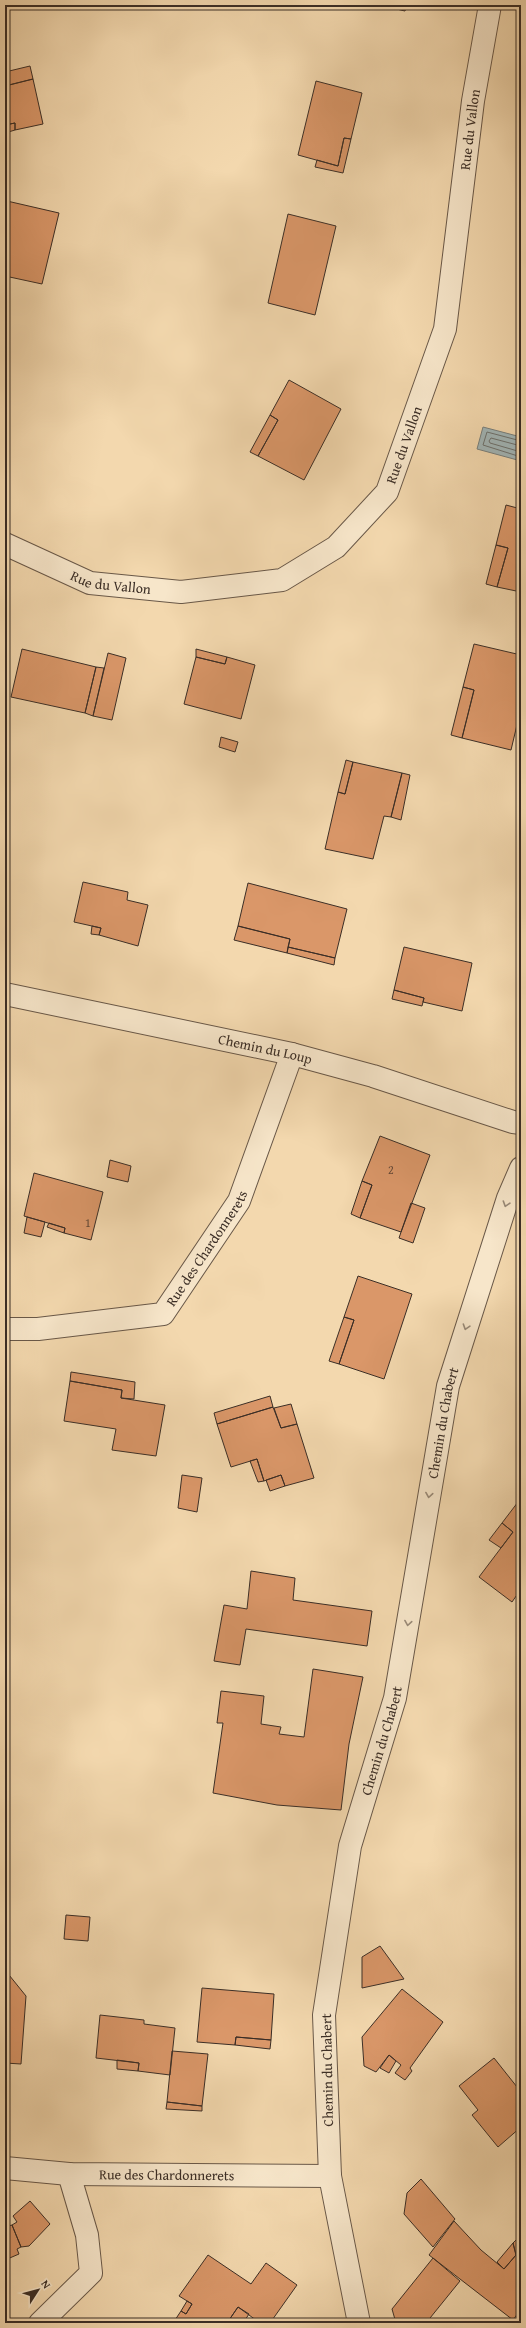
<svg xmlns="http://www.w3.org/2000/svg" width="526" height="2328" font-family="'Gentium Book Plus',serif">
<rect width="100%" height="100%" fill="#f3d8ae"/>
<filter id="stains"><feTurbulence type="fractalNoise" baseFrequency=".005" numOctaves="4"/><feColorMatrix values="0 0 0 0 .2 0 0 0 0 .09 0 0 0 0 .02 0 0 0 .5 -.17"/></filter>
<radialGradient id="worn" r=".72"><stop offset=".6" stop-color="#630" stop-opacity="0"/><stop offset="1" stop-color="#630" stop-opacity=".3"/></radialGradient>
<path fill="#a2b6b7" stroke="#79807d" d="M483,427l38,10v24l-44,-12z"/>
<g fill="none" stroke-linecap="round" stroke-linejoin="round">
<path stroke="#6e726e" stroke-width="1" d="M521,441l-34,-9 -4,13 38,12
M521,446l-30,-8 -2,3 1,2 31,9"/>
</g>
<path fill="#da9769" stroke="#3b2e26" d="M379,5h28l-2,6z
M30,66l3,13 -28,7v-14z
M33,79l10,45 -28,6v-7l-10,2v-39z
M316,81l46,12 -11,46 -7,-1 -6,28 -40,-11z
M15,123v7l-10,3v-8z
M344,138l7,1 -8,34 -28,-6 2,-7 21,6z
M7,201l52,12 -17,71 -37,-8v-65z
M288,214l48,12 -21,89 -47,-12z
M289,380l52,29 -37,71 -46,-24 20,-36 -8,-5z
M270,415l8,5 -20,36 -8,-4z
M506,505l15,4v83l-24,-5 11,-39 -12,-3z
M496,545l12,3 -11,39 -11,-3z
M474,644l47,11v53l-10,42 -49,-12 12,-48 -11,-3z
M22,649l74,18 -11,46 -74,-16z
M196,649l31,8 -2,7 -29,-7z
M108,653l18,5 -14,62 -19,-4z
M196,657l29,7 2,-7 28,8 -14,54 -57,-15z
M96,667l8,1 -11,48 -8,-3z
M463,687l11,3 -12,48 -11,-3z
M221,737l17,5 -3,10 -16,-5z
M346,760l7,2 -8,32 -7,-2z
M353,762l49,11 -11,44 -7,-1 -11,43 -48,-10 13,-57 7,2z
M402,773l8,2 -9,45 -10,-3z
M83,882l45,10 -1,8 21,5 -10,41 -39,-11 2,-7 -27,-6z
M248,883l99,26 -12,49 -47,-11 2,-8 -52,-13z
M92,926l9,2 -2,7 -8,-1z
M238,926l52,13 -3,14 -53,-13z
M288,947l47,11 -1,7 -47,-12z
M404,947l68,16 -10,48 -39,-9 1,-4 -30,-8z
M394,990l30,8 -2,8 -30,-7z
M380,1136l50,19 -29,77 -41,-14 12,-33 -10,-4z
M110,1160l21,6 -3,16 -21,-5z
M34,1173l69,19 -12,48 -27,-7 1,-5 -41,-12z
M362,1181l10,4 -12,33 -9,-4z
M411,1203l14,5 -12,35 -14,-5z
M27,1217l18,5 -4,15 -17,-4z
M49,1223l16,5 -1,5 -17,-6z
M358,1276l54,18 -28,85 -45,-15 15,-44 -10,-3z
M344,1317l10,3 -15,44 -10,-3z
M71,1372l64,10 -1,17 -13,-1 1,-8 -52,-9z
M70,1381l52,9 -1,8 44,7 -9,51 -44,-6 4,-21 -52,-8z
M270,1396l3,11 -56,17 -3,-11z
M291,1404l6,20 -16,4 -7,-20z
M273,1407l8,21 16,-4 17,54 -29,8 -4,-11 -17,6 -7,-22 -26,8 -14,-43z
M257,1459l7,22 -6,1 -8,-21z
M182,1475l20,3 -5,34 -19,-4z
M281,1475l4,11 -15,5 -4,-11z
M518,1502l3,3v84l-9,13 -33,-25 34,-45 -11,-9z
M502,1523l11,9 -12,16 -12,-8z
M251,1571l44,7 -2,22 79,11 -5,35 -121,-17 -6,36 -26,-4 10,-56 23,4z
M313,1669l50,8 -14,67 -8,66 -64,-5 -64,-12 10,-70h-6l4,-32 43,5 -3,28 20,3 -2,7 25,3z
M66,1915l24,2 -2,24 -24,-2z
M380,1946l24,33 -42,9v-31z
M5,1970l21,26 -5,68 -16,-1z
M202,1988l72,6 -3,46 -35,-3 -1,8 -38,-3z
M402,1989l41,33 -33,46 2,3 -7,9 -10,-7 6,-8 -12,-10 -13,17 -12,-6 -2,-29z
M100,2015l44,5v4l31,4 -5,47 -32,-4 1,-8 -43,-5z
M236,2037l35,3 -1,9 -35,-4z
M172,2051l36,3 -6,52 -35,-4z
M389,2055l7,6 -7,12 -9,-5z
M494,2058l27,34v35l-23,20 -26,-32 6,-5 -19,-24z
M117,2060l22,3 -1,8 -21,-2z
M167,2102l35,4v5l-36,-2z
M421,2179l34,40 -22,28 -29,-33 3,-21z
M30,2201l20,23 -21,22 -8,1 -9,-22 5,-3 -4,-6z
M454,2221l27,29 23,19 12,-14 -3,-12 8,-8v74l-8,11 -84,-65z
M12,2225l9,22 -4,2 2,5 -14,6v-33z
M513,2243l3,12 -12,14 -7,-7z
M208,2255l43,29 15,-21 31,22 -27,38h-10l-22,-16 -11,16h-54l8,-12 5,3 6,-10 -13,-8z
M433,2258l27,23 -34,42h-30l-4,-14z
M187,2301l5,3 -6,10 -5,-3z
M238,2307l11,7 -6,9h-16z"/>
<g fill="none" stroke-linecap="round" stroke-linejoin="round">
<defs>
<g id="minor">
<path id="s1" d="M5,544l85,39 91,9 101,-12 54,-33 51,-55 58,-163 28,-228 17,-96"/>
<path id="s2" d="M5,994l287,60 81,22 140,46 8,1"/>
<path id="s3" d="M5,1329h33l125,-15 76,-113 53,-147"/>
<path id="s4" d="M5,2168l64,6 261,2"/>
<path d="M40,2323l51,-50 -4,-38 -18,-61"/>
<path id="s5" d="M359,2323l-29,-147 -6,-161 26,-169 45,-148 53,-312 60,-188 13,-30"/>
</g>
</defs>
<use href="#minor" stroke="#695848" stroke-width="24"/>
<use href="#minor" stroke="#f7e6ca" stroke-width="22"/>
</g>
<defs><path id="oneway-chevron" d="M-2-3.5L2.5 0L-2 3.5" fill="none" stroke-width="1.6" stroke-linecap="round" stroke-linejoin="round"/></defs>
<g stroke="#998a78">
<use href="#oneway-chevron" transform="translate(506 1204) rotate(108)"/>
<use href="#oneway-chevron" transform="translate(466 1327) rotate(108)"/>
<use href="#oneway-chevron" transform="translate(429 1495) rotate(99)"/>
<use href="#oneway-chevron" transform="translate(408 1623) rotate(99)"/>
</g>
<g text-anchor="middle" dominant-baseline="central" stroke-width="3" stroke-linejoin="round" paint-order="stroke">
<g font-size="12" fill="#634837">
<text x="391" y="1169">2</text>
<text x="88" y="1222">1</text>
</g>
<g font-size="14" fill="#3b2e26" stroke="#f7e6ca">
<text stroke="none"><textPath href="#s1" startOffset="799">Rue du Vallon</textPath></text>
<text stroke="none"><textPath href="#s1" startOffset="475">Rue du Vallon</textPath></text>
<text stroke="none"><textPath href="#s1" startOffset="114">Rue du Vallon</textPath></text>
<text stroke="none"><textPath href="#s2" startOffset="266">Chemin du Loup</textPath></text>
<text stroke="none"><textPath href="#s3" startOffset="238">Rue des Chardonnerets</textPath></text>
<text stroke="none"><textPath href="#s5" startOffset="916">Chemin du Chabert</textPath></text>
<text stroke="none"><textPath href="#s5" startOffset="592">Chemin du Chabert</textPath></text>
<text transform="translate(327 2070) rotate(-91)">Chemin du Chabert</text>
<text stroke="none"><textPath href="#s4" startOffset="162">Rue des Chardonnerets</textPath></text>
</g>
</g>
<rect width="526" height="2328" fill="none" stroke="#f3d8ae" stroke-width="20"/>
<rect x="6" y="6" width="514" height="2316" fill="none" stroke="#3b2e26" stroke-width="2"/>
<rect x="10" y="10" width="506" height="2308" fill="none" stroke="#3b2e26"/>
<g transform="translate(38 2290) rotate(54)" stroke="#f7e6ca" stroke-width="3" paint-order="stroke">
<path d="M0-3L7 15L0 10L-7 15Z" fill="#3b2e26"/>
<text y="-6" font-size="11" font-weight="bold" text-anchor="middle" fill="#3b2e26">N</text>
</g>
<rect width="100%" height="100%" filter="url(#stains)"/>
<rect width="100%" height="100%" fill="url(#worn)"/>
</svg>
